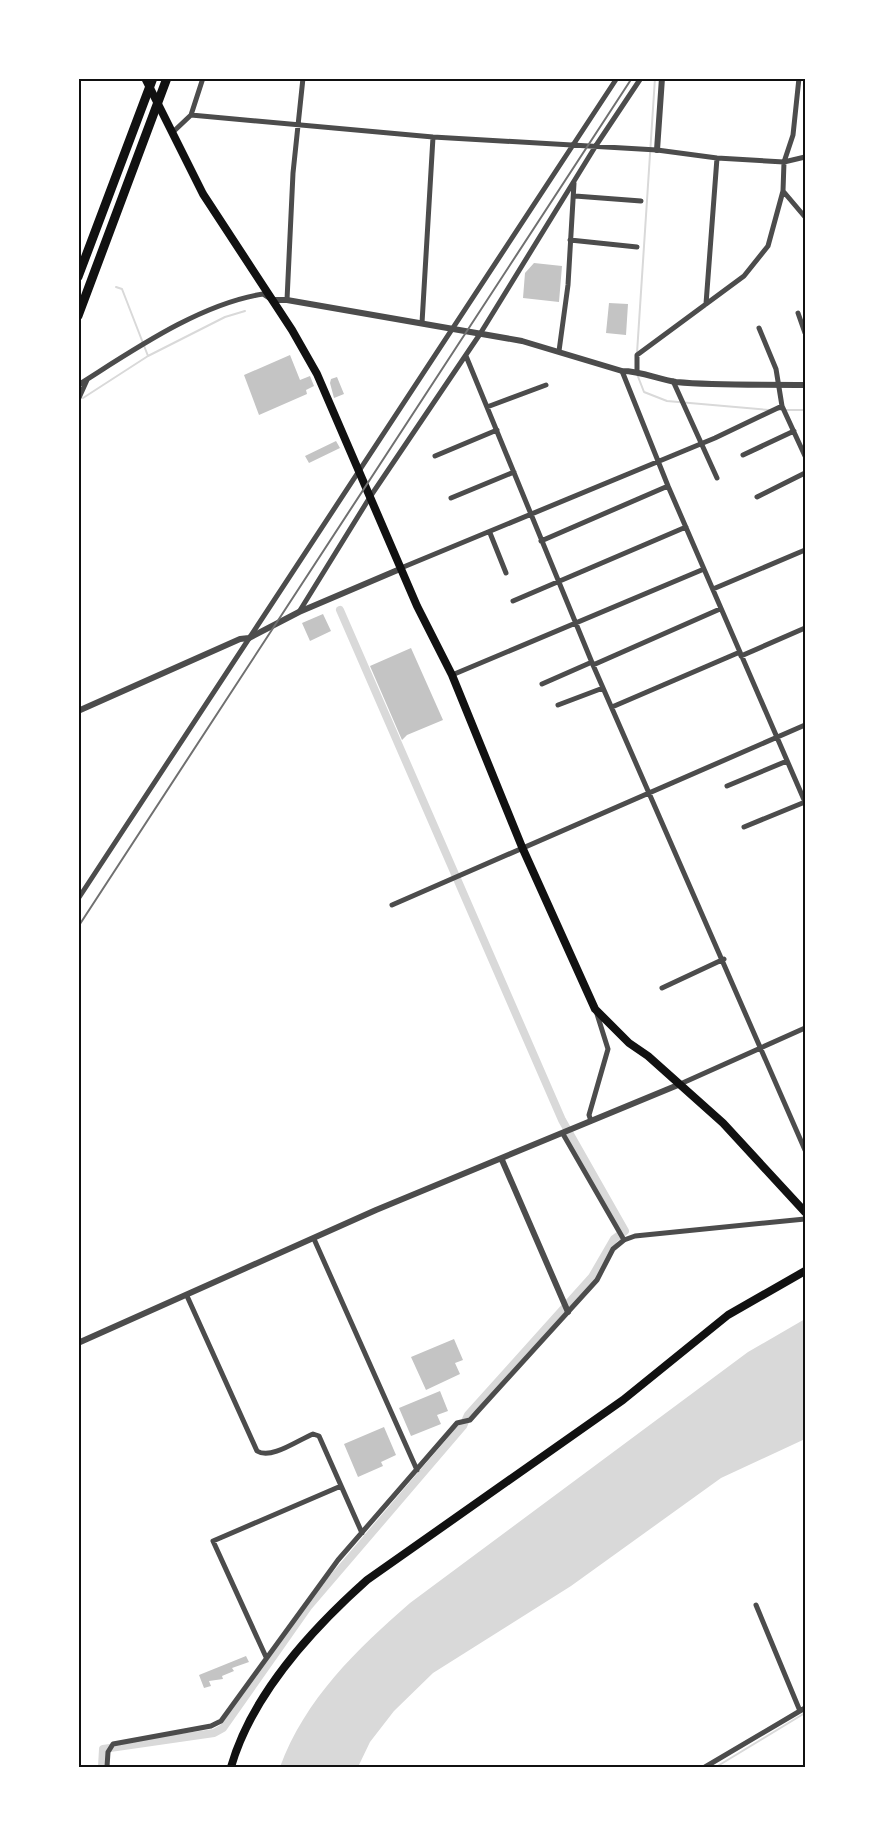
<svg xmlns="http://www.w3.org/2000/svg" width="883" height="1845" font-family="'Work Sans',sans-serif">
<rect width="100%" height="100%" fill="#fff"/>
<path fill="#d9d9d9" d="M805,1319v120l-84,39 -150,108 -138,87 -39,38 -24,31 -12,25h-78c25,-68 77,-118 130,-164l338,-251z"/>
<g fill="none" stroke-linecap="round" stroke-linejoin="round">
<path stroke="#d9d9d9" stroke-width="2" d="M116,287l6,2 26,67
M637,353l18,-275
M637,374l7,18 23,9 102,9
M83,398l65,-42 77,-39 20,-6
M778,410h27
M716,1767l89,-54"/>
<path stroke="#d9d9d9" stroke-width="8" d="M102,1767l1,-18 111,-16 9,-5 85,-121 155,-181 5,-11 124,-138 22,-38 11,-8 -63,-111 -222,-510"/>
</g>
<path fill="#c4c4c4" d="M534,263l28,3 -3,36 -36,-4 2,-25z
M609,303l19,1 -2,31 -20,-2z
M290,355l10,25 10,-4 4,10 -8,4 1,4 -48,21 -15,-40z
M337,377l7,17 -10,4 -4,-15 1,-4z
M336,441l4,7 -31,15 -4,-7z
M323,614l8,17 -21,10 -8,-18z
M411,648l32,72 -36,15 -5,5 -32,-74z
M454,1339l9,21 -8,3 5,11 -34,16 -15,-33z
M440,1391l8,20 -11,4 4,9 -30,12 -12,-28z
M384,1427l12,28 -15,7 2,4 -25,11 -14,-33z
M246,1656l3,6 -17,6 2,3 -12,5 1,3 -14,2 2,5 -7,2 -5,-13z"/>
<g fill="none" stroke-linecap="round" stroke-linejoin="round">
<path stroke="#4c4c4c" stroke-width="5" d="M191,115l12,-37
M173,132l18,-17 242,22 224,13 60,8 67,4 21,-5
M783,191l22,26
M575,196l66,5
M570,240l67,7
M287,300l6,-127 10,-95
M706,304l11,-146
M798,313l7,20
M422,323l11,-186
M759,328l17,41 6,37 23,50
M559,351l9,-66 6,-102
M466,356l127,309 212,485
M622,371l46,115 137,316
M637,371v-16l107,-79 24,-30 15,-55 1,-29 9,-27 6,-57
M673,381l44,97
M78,385c54,-34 121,-81 185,-91l6,4
M78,400l9,-20
M487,407l59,-22
M743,455l51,-24
M435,456l62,-26
M757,497l48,-24
M451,498l63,-26
M490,533l16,40
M541,541l127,-55
M401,568l314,-130 67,-32
M713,589l92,-39
M513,601l173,-74
M299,612l71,-115 110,-163 115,-187 46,-69
M741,656l64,-28
M593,665l127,-56
M452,675l252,-106
M542,684l50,-22
M558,705l45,-17
M612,707l128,-55
M727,786l60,-25
M744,827l61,-25
M78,899l539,-821
M392,905l413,-180
M662,988l62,-29
M678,1085l127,-57
M591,1121l-2,-6 19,-66 -11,-35
M563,1134l61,106
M314,1239l103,231
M187,1296l70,155c14,9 41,-11 56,-17l6,2 43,97
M756,1605l44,106
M266,1657l-53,-116 128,-55
M107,1767l1,-15 5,-8 98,-18 10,-5 117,-161 119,-137 13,-3 8,-9 119,-131 16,-31 11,-9 11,-4 170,-17
M705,1767l100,-59"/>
<path stroke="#4c4c4c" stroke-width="6" d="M657,150l5,-72
M273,300h14l235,41 100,30c19,0 35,8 54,11 43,4 86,2 129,3
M78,711l162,-72 9,-1 50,-26 101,-43
M502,1160l66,152
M78,1343l298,-133 302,-125"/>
<path stroke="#111" stroke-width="8" d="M145,78l58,116 89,136 25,44 100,232 35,69 70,172 73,162 34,34 19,13 75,67 82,89
M231,1767c21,-73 80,-137 136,-187l256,-180 105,-85 77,-44"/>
<path stroke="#111" stroke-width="9" d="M78,277l75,-199
M78,316l89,-238"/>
<path stroke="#707070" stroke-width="2" d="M78,927l554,-849"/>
</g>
<rect width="883" height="1845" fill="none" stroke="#ffffff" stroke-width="159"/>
<rect x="80" y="80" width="724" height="1686" fill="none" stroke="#111" stroke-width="2"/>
</svg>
